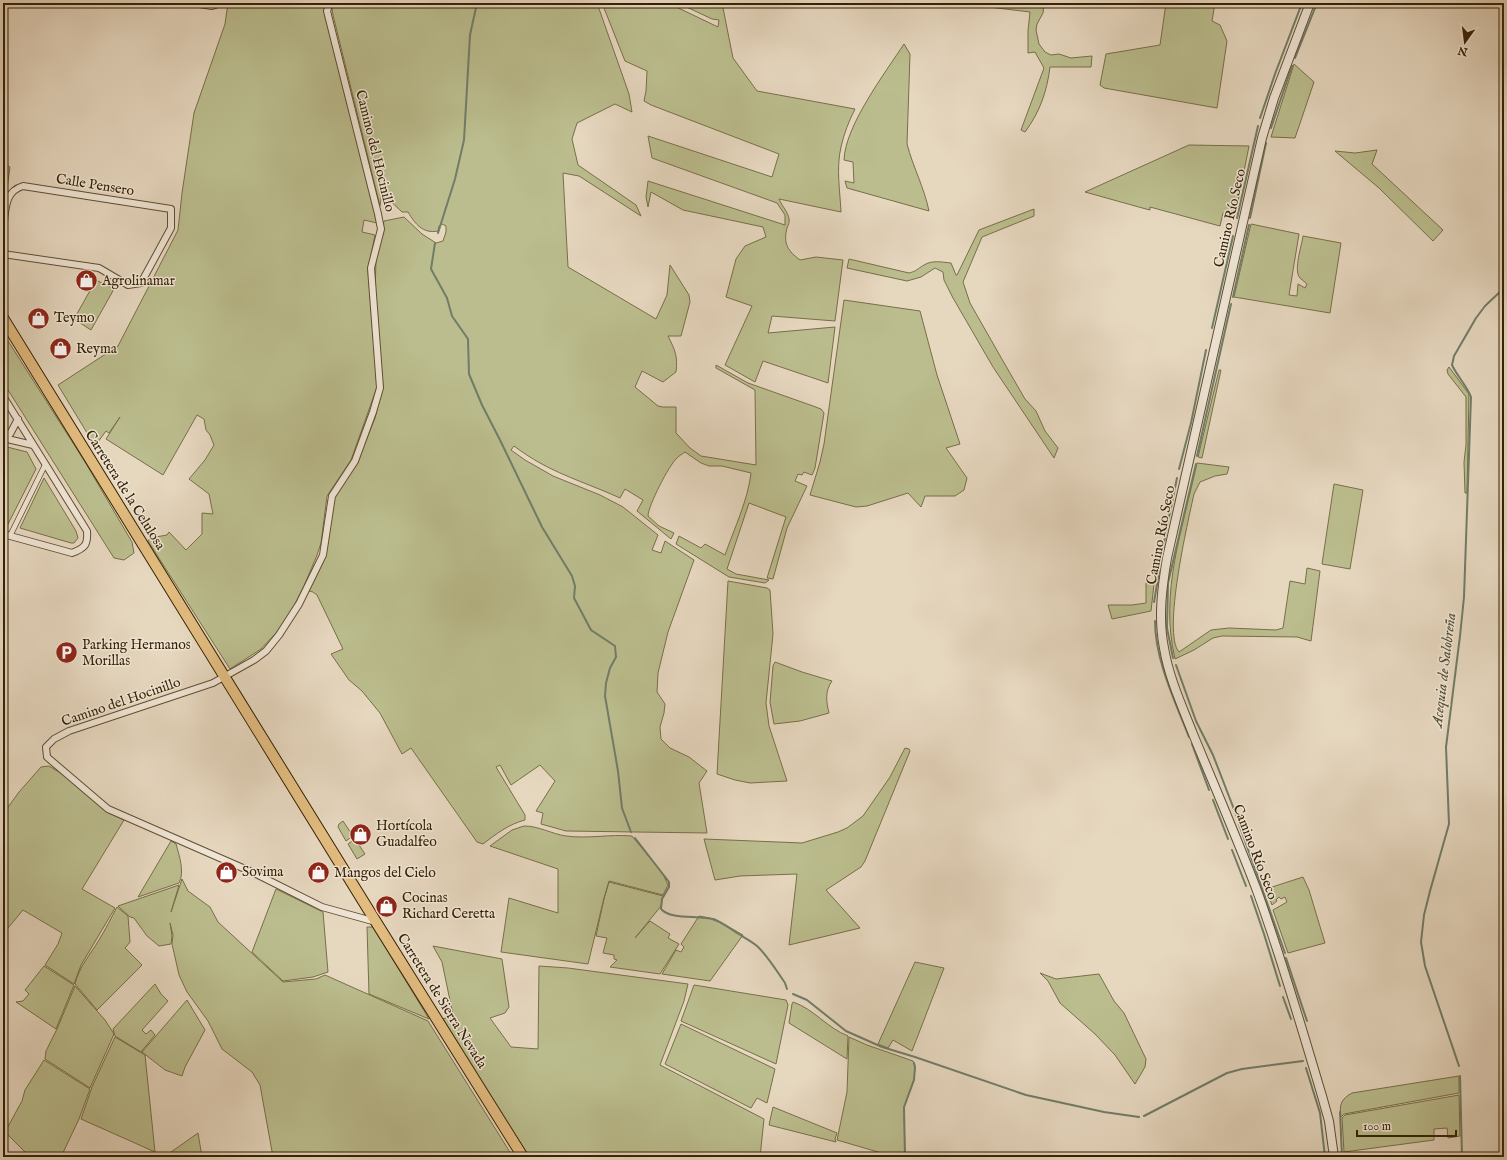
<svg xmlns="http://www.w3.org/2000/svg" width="1507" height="1160" font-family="'IM FELL English',serif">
<rect width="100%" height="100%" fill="#e6d7bf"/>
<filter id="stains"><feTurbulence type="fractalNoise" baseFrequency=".005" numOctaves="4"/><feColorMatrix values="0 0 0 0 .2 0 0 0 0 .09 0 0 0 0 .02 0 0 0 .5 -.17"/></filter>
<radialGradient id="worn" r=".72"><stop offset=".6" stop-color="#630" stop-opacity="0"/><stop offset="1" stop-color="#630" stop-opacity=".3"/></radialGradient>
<path fill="#bbbd8e" stroke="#786f48" d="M228,3h99l-3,8 53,212 -13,-3 -2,12 13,3 -7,35 9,117 -26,73 -24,36 -6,47 -4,12 -13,31 -14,28 -14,19 -15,16 -31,20 -82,-128 2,-3 17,-3 2,-3 17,18 16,-16v-21l11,1 -4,-20 -20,-15 16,-19 9,-15 -4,-10 -4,-5 -2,-11 -7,-4 -34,60 -57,-36 14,-22 -11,16 -3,-2 -11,15 -37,-61 60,-39 60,-116 4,-37 12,-80 31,-89z
M334,3h263l32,91 3,18 -17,-8 -38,19 -5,16 6,26 58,40 5,11 -62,-40 -16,-3 5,94 88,52 11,-24 3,-30 19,30 1,7 -9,34h-13c7,14 10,20 8,36l-13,10 -21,-11 -7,16 23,19 5,1h13v26l14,15 11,8 55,9 -1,-75 -39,-22v-3l32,18 65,23 8,3 3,4 -9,55 -3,7 -8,-3 -2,3 -4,-1 -3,7 12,5 -20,42 -14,51 -6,-1 19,-61 -37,-14 -22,66 9,5 33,6 -4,3 -36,-6 -53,-33 3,-8 22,12 4,-4 20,11c9,-26 23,-55 26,-82l-29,-7h-13l-8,-3 -16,-11c-3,2 -6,4 -8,6 -8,7 -29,48 -29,58l11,10 15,7 -3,6 -34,-28 6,-11 -18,-11 -5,9c-26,-12 -55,-21 -80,-35 -9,-5 -18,-11 -26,-17l-3,4 14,10 28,16 47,19 23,12 35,28 -6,15 9,3 4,-12 29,19 -26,72 -10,41 -1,19 8,12 -1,9 -4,14 1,12 9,9 19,9 18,14 -8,12 8,50 -141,-2 -25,-7 2,-11 -7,-2 19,-30 -15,-16 -29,20 -11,-20 -4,2 29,48v5c-16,4 -29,14 -42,24l-6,-2 -66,-94 -9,6 -22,-41 -18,-22 -13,-11 -18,-26 12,-5 -26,-54 -4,-3 -4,-1 15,-32 9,-57 3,-9 21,-31 18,-44 8,-31 -8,-94 1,-33 8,-39 20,-4 18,17 14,9 7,-2 3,-9v-6l-4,-2 -3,2 -1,5c-15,3 -23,-7 -30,-19h-6l-20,-19 -2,13 -47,-191 -1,-6z
M602,3h66l50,24 1,-7 -7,-1 -34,-16h44l11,55 24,33 98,18c-6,12 -11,24 -14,38 -5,21 -1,44 0,65l-62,-13c3,7 9,13 10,20 1,3 -1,6 -2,9 -4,16 1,23 13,32l16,-3 27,3 -8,61 -63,-5 -4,17 67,-6 -7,56 -65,-22 -8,21 -30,-17 27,-59 -26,-9 10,-38 9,-13 21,-9 -3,-10 -80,-17 -32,-18 -3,15 -2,-10 2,-16 137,44v-10l-8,-12 -125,-45 -4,-22 124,41 7,-23 -128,-49 -7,-4 2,-10 1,-20 -22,-10z
M965,3h79l-1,10 -6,11 -1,6 3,14 6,8 6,3 8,-1 12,4 21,-2 -1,11h-41c-3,24 -10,45 -25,65l-4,-2 23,-62 -9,-16 -7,1v-22l2,-19 -66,-8z
M1166,3h49l-3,18 8,4 7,16 -10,67 -113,-20 -4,-3 6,-31 54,-9z
M904,44l6,10 -3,90c6,23 17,43 22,67l-82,-23 -2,-7 9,2 -1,-21 -9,-2c1,-34 41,-87 60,-116z
M1294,64l20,18 -19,56 -24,-1z
M1189,145l60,1 -14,71 -12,-4 -3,13 -70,-19v3l-4,-1 -61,-17z
M1377,150l-5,14 71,66 -10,11 -54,-53 -44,-37 20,2z
M3,164l7,3 -7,50z
M1034,209v7l-52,21 -19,45 7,21 33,58 22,38 11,12 9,20 13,17 -4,10 -61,-91 -40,-69 -9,-18 -1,-8 -8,-4 -14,9 -14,4 -60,-13 2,-9 60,14c8,-2 8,-4 15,-8 8,-5 17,-3 27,-2l5,12h1l22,-45z
M1251,224l48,10 -10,61 8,1 1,-12 7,4 2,-4c-2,-2 -5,-4 -7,-6 -7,-8 2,-33 3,-42l38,7 -11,70 -96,-16z
M96,280l18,9 -23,41 -17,-11z
M844,300l76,11 17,64 23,69 -14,4 21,30 -3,12 -9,6h-30l-4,11 -13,-14 -41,13 -11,1 -46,-12 10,-33 4,-18z
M3,333l82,129 47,80 2,11 -10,7 -10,-2 -111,-176z
M1449,367l20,27 -2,99h-2l-1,-31 2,-17v-48l-18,-23 -1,-4z
M1219,370h2l-19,88 -4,-1z
M3,446l24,6 9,17 -30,59 -3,-1z
M1197,463l32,4 -2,7 -12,2 -15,6 -6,12c-6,27 -32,139 -15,158l32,-22 18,-2 47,2 7,-2 7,-47 15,3 2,-16 13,3 -9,70 -14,-4 -75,-1 -9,2 -19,12 -19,9c-16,-67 8,-131 22,-196z
M44,478l32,53 2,7 -4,5h-3l-51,-15z
M1334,484l29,6 -13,79 -28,-5z
M728,581l39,7 3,2 3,44 -7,69 3,23 18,55 -37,2 -15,-3 -18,-6z
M1146,583l8,1 -3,27 -39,8 -4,-14h24l14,-2z
M775,662l27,10 30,9c-7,10 -6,20 -3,32l-29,8 -26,3 -4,-22 3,-36z
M905,748l4,1 1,2 -45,110 -4,6 -35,23 34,38 -71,17 8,-71 -57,2 -25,4 -11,-41 98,4 36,-11 9,-4 16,-12 27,-39z
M49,766l20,12 35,32 20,10 -42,69 33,19 -34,57 -7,19 -29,-19 13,-21 4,-11 -39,-23 -20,24v-120l16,-22 22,-25z
M343,821l10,15 -7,5 -8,-14 1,-3z
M524,826c15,0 28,8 42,10 22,3 44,-2 66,0l31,38 5,11 -5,10 -54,-14 -5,17 -16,66 -87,-12 8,-54 49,15v-44l-68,-23 22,-16z
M355,839l10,15 -8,5 -9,-15z
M171,841l5,3c3,11 9,28 3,39l-41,14z
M1303,877l6,13 16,53 -37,10 -15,-43 14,-8 -2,-5 -4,2 -2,-2 -3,3 1,1 -5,4 -6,-16z
M182,879l6,12 22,16 8,15 65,60 33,-3 9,-4 103,46 85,136h-240l-13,-72 -8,-13 -30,-23 -14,-28 -21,-29 -8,-17 -7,-31 1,-9 -3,-12 2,13 -1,8 -12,2 -12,-10 -13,-18 -4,-1 -12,-11 61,-21 -8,27z
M609,882l54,14 -1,3 -1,7 -26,32 15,-17 20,13 -2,4 11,6 -19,30 -50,-7 7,-7 -3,-1v-4l-11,-2 4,-15 -11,-2 8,-37z
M276,889l47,23 5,60 -15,5 -30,4 -31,-29z
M117,907l11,9 2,26 -5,6 17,17 -45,45 -22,-26c4,-17 15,-29 24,-44 7,-11 12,-22 18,-33z
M699,916l16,3 28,16 -33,46 -48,-7 14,-24 5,2 3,-5 -3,-3z
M367,927h6l56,92 -60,-25z
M433,946l69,13 7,48 -4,6 -15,5 21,29 27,2 1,-83 29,2 120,16 -4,17 -24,64 104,54 -4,38h-232l-69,-110 -16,-28 10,-4 -11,-53z
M915,962l29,6 -32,83 -19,-11 -5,8 -10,-4z
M44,966l30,19 -18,44 -40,-27 7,-1 6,-7 -4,-4z
M1040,973l16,6 43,-5 15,27 10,12 22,46 -1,8 -10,17 -20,-29 -20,-21 -35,-31 -12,-22z
M155,984l6,10 7,7 -26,29 4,4 5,-4 4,5 -14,17 -26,-16 -2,-7z
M694,985l92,15 2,5 -12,59 -95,-43z
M75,986l30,34 9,14 -24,54 -45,-29 1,-8 11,-22z
M187,1000l18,30 -20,37 -3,9 -17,-6 -23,-18z
M793,1002c21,7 34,26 55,34l-1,23 -58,-36 3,-19z
M681,1024l94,45 -8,34 -10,-5 -6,10 -86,-44z
M115,1037l30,18 10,97 -74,-33 11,-32z
M849,1037l18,8 46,16 2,6 -1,12 -10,29 1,49h-10l-58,-17 10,-48z
M44,1060l46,29 -11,30 -18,38h-31l-25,-25 17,-31 3,-11z
M1459,1076v17l-115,21 -3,3c-2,-12 0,-18 11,-24z
M1459,1095l1,41 -12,2 -1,-10 -13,1v11l-90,12 -2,-34 3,-3z
M773,1107l64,26 -2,6 1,3 -67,-17z
M198,1133l4,24h-38z"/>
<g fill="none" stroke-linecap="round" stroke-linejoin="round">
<path stroke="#707d68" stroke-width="2" d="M1295,58l22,-55
M1260,118l15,-44 27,-71
M1271,128l21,-62
M1237,218l21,-92
M1250,218l16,-75
M438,233l17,-54 9,-39 6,-105 7,-32
M435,243l-4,26 16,29 5,18 16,23 1,35 13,31 18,35 42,87 30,49 3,10 -1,12 17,32 24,16 1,11 -6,11 -4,15 -1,13 13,75 4,37 9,24
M1233,297l16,-72
M1212,328l21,-92
M1197,456l34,-152
M1179,469l12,-46 15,-73
M1154,602l12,-71 11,-53
M1155,621c0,39 20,80 34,116
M1173,658l-6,-30 1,-45 28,-119
M1176,665l20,56 17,34 24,62
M1192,744l17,46
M1213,800l15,39
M1239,824l46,129
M635,838l34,44v5l-7,12 -1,10c11,12 40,5 54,11 6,2 13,7 19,11 7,5 16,9 23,15 11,10 19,24 28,37l2,6
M1232,850l14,36
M1251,896l13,38 16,52
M1286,958l21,63
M793,994l14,6 39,31 36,16 33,10 111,38 78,17 35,5
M1283,997l8,22
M1459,1066l-34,-100 -4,-24 3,-27 6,-24 19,-67 -3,-77 14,-111 4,-39 7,-200c-4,-11 -14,-21 -19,-32l2,-9 22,-38 9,-12 19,-18
M1306,1068l14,45 5,44
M1460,1076l2,81
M1340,1112l2,45
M1144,1116l83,-43 15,-4 61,-8
M905,1157l-1,-50 10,-27 1,-13 -1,-4"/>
<defs>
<path id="pedestrian" d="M10,536l35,-71"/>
<path id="minor" d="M193,3l19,3 9,-3
M330,3l-3,8 51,203 3,15 -10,39 9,120 -7,24 -18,49 -23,35 -9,59 -24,49 -20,31 -13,16 -12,9 -41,23 -144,48 -15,8 -8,8 1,10 61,52 144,63 70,35 54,15
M3,229c3,-17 0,-37 20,-43l148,23v19l-30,55 -13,2 -29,-17 -96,-14
M3,396l84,135c1,14 -2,17 -15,22l-69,-19
M3,436l7,-2 8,-15
M3,438l30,7"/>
<path id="tertiary" d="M1310,3l-36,95 -12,40 -95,420c-5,29 -9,60 -3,90 5,30 18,58 29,86 21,51 43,102 63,154 25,68 45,138 66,208l7,25 5,36"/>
<path id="trunk" d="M3,318l373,604 147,235"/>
</defs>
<use href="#pedestrian" stroke="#614e32" stroke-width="6"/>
<use href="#minor" stroke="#614e32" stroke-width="8"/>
<use href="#tertiary" stroke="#614e32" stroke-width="10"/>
<use href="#trunk" stroke="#352103" stroke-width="12"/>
<use href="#pedestrian" stroke="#efe5d5" stroke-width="4.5"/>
<use href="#minor" stroke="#efe5d5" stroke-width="6"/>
<use href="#tertiary" stroke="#efe5d5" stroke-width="8"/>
<use href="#trunk" stroke="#e3bc80" stroke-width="10"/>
</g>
<defs>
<symbol id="shop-disc" viewBox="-11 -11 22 22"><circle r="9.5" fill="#8f2418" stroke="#efe5d5"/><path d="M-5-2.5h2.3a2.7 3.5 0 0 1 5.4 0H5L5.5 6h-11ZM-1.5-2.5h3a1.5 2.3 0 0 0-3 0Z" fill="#fff"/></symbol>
<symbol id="parking-disc" viewBox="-11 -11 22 22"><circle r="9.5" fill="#8f2418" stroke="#efe5d5"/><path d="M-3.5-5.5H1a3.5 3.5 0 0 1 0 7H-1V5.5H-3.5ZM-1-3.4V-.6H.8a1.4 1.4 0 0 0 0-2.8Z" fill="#fff"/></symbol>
</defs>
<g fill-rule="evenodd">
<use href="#shop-disc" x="74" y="268" width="25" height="25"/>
<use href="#shop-disc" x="26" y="306" width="25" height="25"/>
<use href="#shop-disc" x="48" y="336" width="25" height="25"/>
<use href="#parking-disc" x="54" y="640" width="25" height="25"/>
<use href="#shop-disc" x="348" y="822" width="25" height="25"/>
<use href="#shop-disc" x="214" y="860" width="25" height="25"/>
<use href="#shop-disc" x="306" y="860" width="25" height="25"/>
<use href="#shop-disc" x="374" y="894" width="25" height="25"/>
</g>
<g text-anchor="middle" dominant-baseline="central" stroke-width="3" stroke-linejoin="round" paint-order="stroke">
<g font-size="14" fill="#352103" stroke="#efe5d5">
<text transform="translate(375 151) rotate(76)">Camino del Hocinillo</text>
<text transform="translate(95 185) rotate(9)">Calle Pensero</text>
<text transform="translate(1230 218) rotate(-77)">Camino Río Seco</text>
<text transform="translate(125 490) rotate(58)">Carretera de la Celulosa</text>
<text transform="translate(1161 535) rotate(-79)">Camino Río Seco</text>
<text transform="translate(121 702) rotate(-19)">Camino del Hocinillo</text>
<text transform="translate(1255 852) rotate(69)">Camino Río Seco</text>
<text transform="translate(442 1001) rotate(58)">Carretera de Sierra Nevada</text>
</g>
<g font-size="14" fill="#352103" stroke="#efe5d5" text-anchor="start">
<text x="102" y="281">Agrolinamar</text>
<text x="54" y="318">Teymo</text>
<text x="76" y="349">Reyma</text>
<text x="82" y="645">Parking Hermanos<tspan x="82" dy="16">Morillas</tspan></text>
<text x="376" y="826">Hortícola<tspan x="376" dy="16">Guadalfeo</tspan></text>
<text x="242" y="872">Sovima</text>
<text x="334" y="873">Mangos del Cielo</text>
<text x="402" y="898">Cocinas<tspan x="402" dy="16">Richard Ceretta</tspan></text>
</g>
<g font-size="15" font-style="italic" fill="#524f36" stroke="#efe5d5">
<text transform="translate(1444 670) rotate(-83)">Acequia de Salobreña</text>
</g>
</g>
<rect width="1507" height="1160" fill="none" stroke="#e6d7bf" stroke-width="16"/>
<rect x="4" y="4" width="1499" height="1152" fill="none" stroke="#352103" stroke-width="2"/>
<rect x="8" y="8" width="1491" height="1144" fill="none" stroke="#352103"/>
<g transform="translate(1465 42) rotate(194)" stroke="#efe5d5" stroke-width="3" paint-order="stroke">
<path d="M0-3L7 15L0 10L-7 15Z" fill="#352103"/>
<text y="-6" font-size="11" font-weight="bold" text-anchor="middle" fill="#352103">N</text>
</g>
<path d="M1357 1130v6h99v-6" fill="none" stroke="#352103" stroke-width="2"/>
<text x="1363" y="1130" font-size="12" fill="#352103" stroke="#efe5d5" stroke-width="3" paint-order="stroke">100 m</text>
<rect width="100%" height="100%" filter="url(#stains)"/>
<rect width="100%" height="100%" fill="url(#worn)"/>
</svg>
